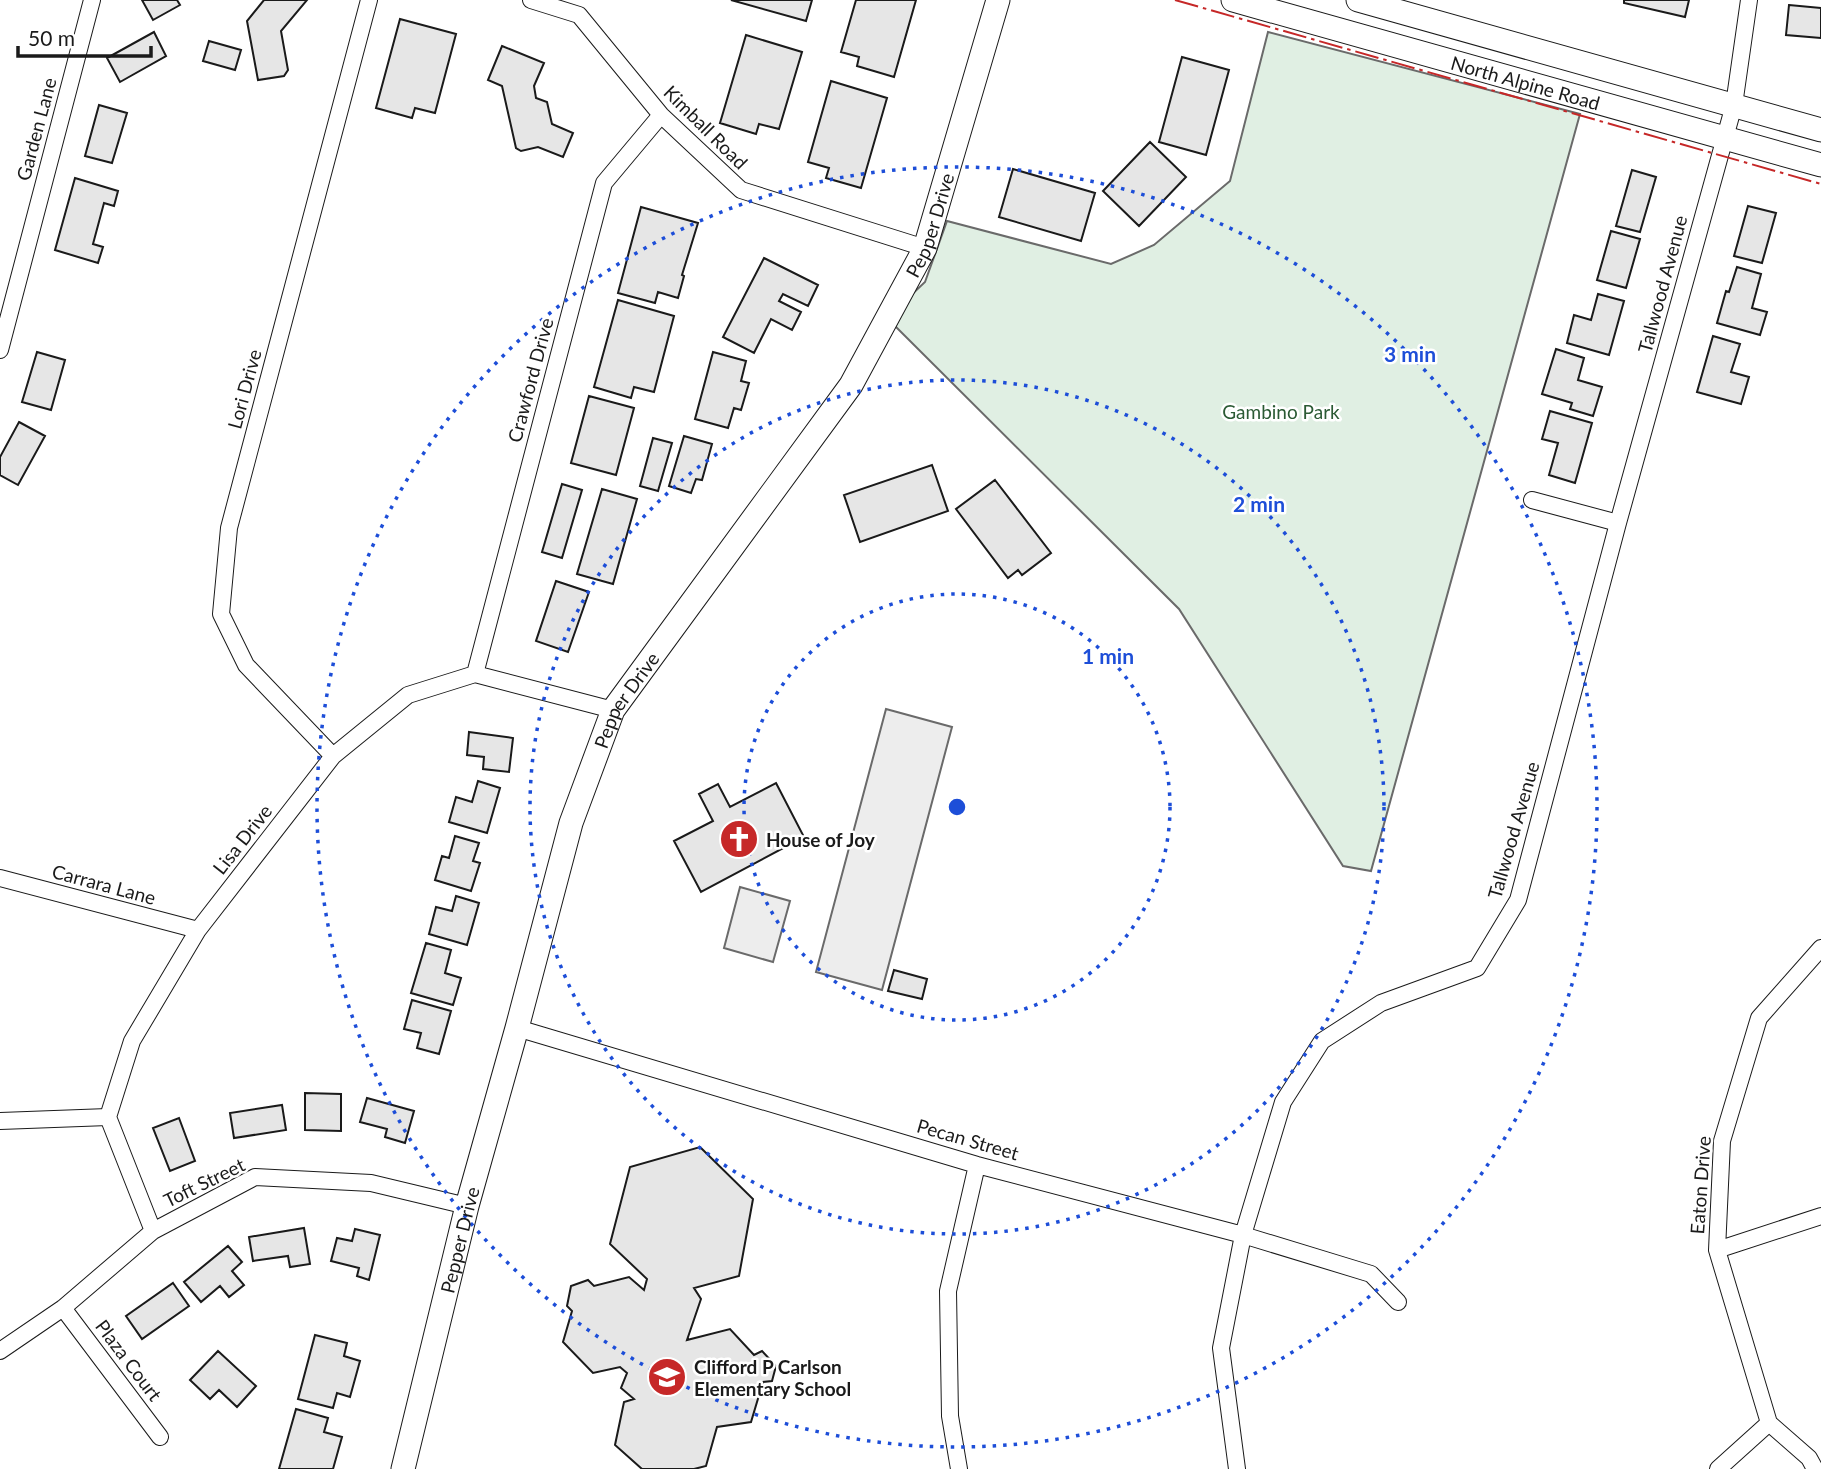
<svg xmlns="http://www.w3.org/2000/svg" width="1821" height="1469" font-family="Lato,sans-serif">
<rect width="100%" height="100%" fill="#fff"/>
<path fill="#e0efe3" stroke="#6a6a6a" stroke-width="2" d="M1268,32l312,82 -209,757 -28,-5 -164,-257 -292,-291 38,-36 22,-61 164,43 43,-19 76,-64z"/>
<path fill="#ededed" stroke="#6a6a6a" stroke-width="2" d="M886,709l66,18 -70,263 -66,-18z
M740,887l50,14 -17,61 -49,-14z"/>
<path fill="#e6e6e6" stroke="#1a1a1a" stroke-width="2" d="M142,0h35l3,5 -27,15z
M264,0h43l-26,31 7,39 -4,6 -26,4 -11,-59z
M731,0h81l-6,21z
M856,0h60l-22,77 -37,-11 2,-9 -18,-5z
M1624,0h65l-4,17 -61,-14z
M1789,5l32,3v30l-35,-3z
M400,19l56,15 -21,79 -20,-5 -3,10 -36,-10z
M154,32l12,24 -46,26 -13,-24z
M746,35l56,17 -23,77 -20,-5 -3,10 -36,-11z
M209,41l32,9 -6,20 -32,-9z
M502,46l42,17 -10,23 2,12 11,4 5,22 21,9 -10,24 -25,-10 -17,4 -5,-3 -14,-62 -14,-6z
M1182,57l47,13 -23,85 -47,-13z
M831,81l56,17 -26,90 -35,-10 3,-10 -21,-6z
M99,105l28,8 -15,50 -27,-7z
M1150,142l36,35 -47,49 -36,-35z
M1013,169l82,24 -14,48 -82,-24z
M1632,170l24,7 -16,55 -24,-6z
M75,178l43,13 -4,15 -10,-3 -11,41 10,3 -5,16 -43,-13z
M1748,206l28,7 -14,50 -28,-7z
M641,207l57,16 -16,52 2,1 -6,22 -20,-6 -3,11 -37,-10z
M1611,231l29,8 -14,49 -29,-8z
M764,258l54,27 -10,21 -25,-12 -4,7 22,11 -9,18 -21,-11 -17,34 -31,-16z
M1737,267l24,7 -9,34 15,4 -7,23 -43,-12 9,-32 3,1z
M1598,294l26,7 -15,54 -42,-12 7,-28 17,5z
M618,300l56,16 -20,76 -20,-5 -3,11 -37,-11z
M1713,336l27,8 -9,28 18,5 -8,27 -44,-12z
M1556,349l28,9 -6,22 24,7 -9,29 -23,-7 2,-6 -30,-9z
M37,352l28,8 -14,50 -29,-8z
M713,352l33,9 -5,20 8,2 -8,27 -7,-2 -6,20 -33,-9z
M589,396l45,12 -18,67 -45,-12z
M1550,411l42,12 -17,60 -26,-8 9,-32 -16,-4z
M19,422l26,14 -27,49 -18,-10v-18z
M684,436l28,8 -10,36 -6,-1 -5,14 -22,-7z
M653,438l19,5 -14,48 -18,-5z
M932,465l16,46 -88,31 -16,-47z
M995,480l56,73 -29,22 -4,-5 -10,8 -52,-69z
M562,484l20,6 -20,68 -20,-6z
M602,489l35,10 -24,85 -36,-10z
M556,581l33,11 -21,60 -32,-11z
M469,732l44,6 -4,34 -26,-3 1,-12 -17,-2z
M478,781l22,7 -13,45 -38,-11 7,-25 16,5z
M776,783l28,54 -103,55 -27,-51 39,-20 -14,-27 19,-10 12,23z
M455,836l24,7 -6,18 7,2 -9,28 -36,-11 7,-24 7,2z
M456,896l23,7 -12,42 -38,-11 7,-27 16,4z
M426,943l25,7 -6,23 16,5 -8,27 -42,-12z
M894,970l33,9 -5,20 -34,-8z
M412,1000l39,11 -12,43 -22,-6 4,-15 -17,-4z
M305,1093l36,1v37l-36,-1z
M367,1098l47,13 -9,32 -20,-6 2,-8 -27,-7z
M282,1105l4,25 -52,8 -4,-25z
M179,1118l16,43 -25,10 -17,-43z
M700,1147l53,52 -14,77 -45,12 7,11 -14,41 43,-11 24,26 8,-4 14,15 -4,15 -9,1 -12,40 -34,5 -11,39 -12,3h-52l-27,-24 9,-43 10,-3 -13,-11 6,-15 -7,-6 -27,6 -30,-31 9,-31 -5,-5 4,-20 17,-6 6,6 35,-9 15,13 3,-11 -37,-35 20,-77z
M304,1228l6,36 -20,3 -2,-11 -35,5 -4,-24z
M355,1229l25,6 -11,45 -12,-4 2,-8 -28,-7 6,-23 15,3z
M228,1246l14,16 -10,9 12,14 -15,12 -9,-11 -19,16 -17,-20z
M173,1283l16,23 -47,33 -16,-23z
M315,1335l32,8 -3,13 16,5 -10,36 -13,-4 -4,15 -35,-9z
M218,1351l38,35 -19,21 -18,-17 -9,9 -20,-19z
M296,1409l32,9 -4,14 18,5 -9,32h-54z"/>
<g fill="none" stroke-linecap="round" stroke-linejoin="round">
<defs>
<path id="street" d="M531,0l48,15 82,100 80,75 184,58
M0,350l92,-350
M1532,500l86,23
M475,674l129,-491 57,-68
M333,756l-87,-91 -25,-51 8,-86 140,-528
M0,878l198,52
M517,1028l460,137 266,70 128,39 27,28
M0,1121l108,-4
M153,1231l-45,-114 24,-76 66,-111 135,-174 75,-61 67,-21 138,36
M1717,1250l104,-34
M63,1308l97,129
M0,1351l63,-43 90,-77 102,-54 116,6 96,23
M959,1469l-9,-53 -2,-125 29,-126
M1237,1469l-16,-121 22,-113 40,-133 39,-61 59,-38 96,-35 41,-68 100,-377 116,-418 15,-105
M1718,1469l51,-46
M1815,1469l-6,-11 -40,-35 -52,-173 5,-109 37,-123 62,-70"/>
<g id="secondary">
<path id="s1" d="M1233,0l588,165"/>
<path d="M1358,0l463,130"/>
<path id="s2" d="M403,1469l64,-263 50,-178 54,-205 42,-113 238,-325 74,-137 73,-248"/>
</g>
</defs>
<use href="#street" stroke="#1a1a1a" stroke-width="18"/>
<use href="#secondary" stroke="#1a1a1a" stroke-width="25"/>
<use href="#street" stroke="#fff" stroke-width="16"/>
<use href="#secondary" stroke="#fff" stroke-width="23"/>
<path stroke="#c62828" stroke-width="2" stroke-dasharray="24 5 3.5 5" stroke-linecap="butt" d="M1175,0l646,184"/>
</g>
<g fill="none" stroke="#1d4ed8" stroke-width="3.5" stroke-dasharray="3.5 7">
<circle cx="957" cy="807" r="213"/>
<circle cx="957" cy="807" r="427"/>
<circle cx="957" cy="807" r="640"/>
</g>
<defs>
<symbol id="church-disc" viewBox="-11 -11 22 22"><circle r="9.5" fill="#c62828" stroke="#fff"/><path d="M-1.2-6h2.4v3.5h3.3v2.4h-3.3V6h-2.4V-.1h-3.3v-2.4h3.3Z" fill="#fff"/></symbol>
<symbol id="school-disc" viewBox="-11 -11 22 22"><circle r="9.5" fill="#c62828" stroke="#fff"/><path d="M0-5L7-2L0 1L-7-2ZM-4 1L0 2.5L4 1V4Q0 6-4 4Z" fill="#fff"/></symbol>
</defs>
<g fill-rule="evenodd">
<use href="#church-disc" x="717" y="817" width="44" height="44"/>
<use href="#school-disc" x="645" y="1355" width="44" height="44"/>
</g>
<g text-anchor="middle" dominant-baseline="central" stroke-width="5" stroke-linejoin="round" paint-order="stroke">
<g font-size="19" fill="#1a1a1a" stroke="#fff">
<text stroke="none"><textPath href="#s1" startOffset="304">North Alpine Road</textPath></text>
<text transform="translate(706 127) rotate(45)">Kimball Road</text>
<text transform="translate(36 129) rotate(-75)">Garden Lane</text>
<text stroke="none"><textPath href="#s2" startOffset="1370">Pepper Drive</textPath></text>
<text transform="translate(1662 284) rotate(-75)">Tallwood Avenue</text>
<text transform="translate(530 380) rotate(-75)">Crawford Drive</text>
<text transform="translate(244 389) rotate(-75)">Lori Drive</text>
<text stroke="none"><textPath href="#s2" startOffset="803">Pepper Drive</textPath></text>
<text transform="translate(1513 830) rotate(-74)">Tallwood Avenue</text>
<text transform="translate(242 839) rotate(-52)">Lisa Drive</text>
<text transform="translate(104 884) rotate(15)">Carrara Lane</text>
<text transform="translate(968 1139) rotate(16)">Pecan Street</text>
<text transform="translate(204 1182) rotate(-26)">Toft Street</text>
<text transform="translate(1700 1185) rotate(-86)">Eaton Drive</text>
<text stroke="none"><textPath href="#s2" startOffset="236">Pepper Drive</textPath></text>
<text transform="translate(129 1360) rotate(53)">Plaza Court</text>
</g>
<g font-size="19" fill="#2b5a34" stroke="#fff">
<text x="1281" y="411">Gambino Park</text>
</g>
<g font-size="19" font-weight="bold" fill="#1a1a1a" stroke="#fff" text-anchor="start">
<text x="766" y="839">House of Joy</text>
<text x="694" y="1366">Clifford P Carlson<tspan x="694" dy="22">Elementary School</tspan></text>
</g>
</g>
<circle cx="957" cy="807" r="10" fill="#1d4ed8" stroke="#fff" stroke-width="3.5"/>
<g font-size="21" text-anchor="middle" font-weight="bold" fill="#1d4ed8" stroke="#fff" stroke-width="5" stroke-linejoin="round" paint-order="stroke">
<text x="1410" y="362">3 min</text>
<text x="1259" y="512">2 min</text>
<text x="1108" y="664">1 min</text>
</g>
<path d="M18 46v10h133v-10" fill="none" stroke="#1a1a1a" stroke-width="3.5"/>
<text x="28" y="46" font-size="21" fill="#1a1a1a" stroke="#ffffff" stroke-width="5" paint-order="stroke">50 m</text>
</svg>
